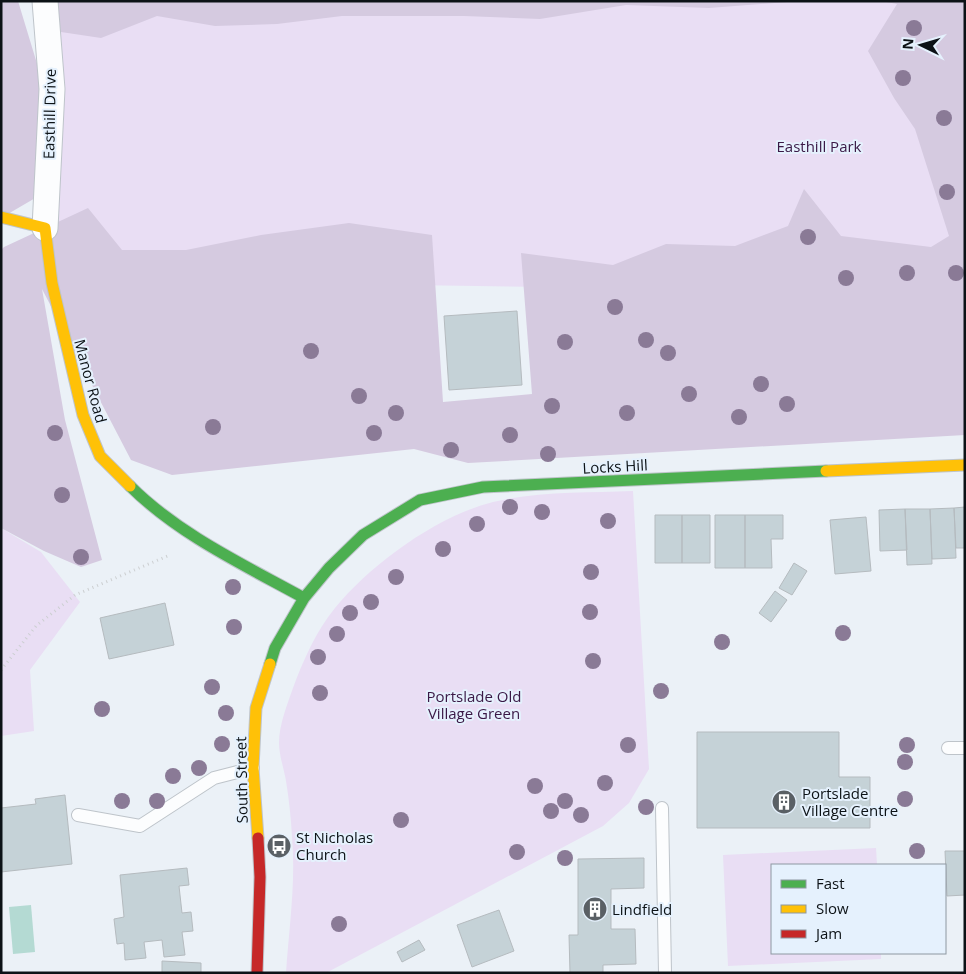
<svg xmlns="http://www.w3.org/2000/svg" width="966" height="974" font-family="'Open Sans',sans-serif">
<rect width="100%" height="100%" fill="#ebf1f7"/>
<path fill="#e9def4" d="M50,1h915v292l-906,-13z
M633,491l16,278 -20,34 -26,23 -277,147h-40c3,-45 10,-91 6,-136 -1,-19 -3,-38 -6,-56 -2,-12 -7,-26 -7,-38 0,-18 8,-38 14,-55 10,-27 23,-57 42,-80 36,-44 102,-92 158,-106 45,-11 94,-9 140,-11z
M1,528l40,24 39,50 -50,68 4,61 -33,5z
M876,848l1,17h-105v88h109v6l-153,7 -5,-111z"/>
<path fill="#d5cae0" d="M1,1h17l34,112 -3,77 -48,28z
M36,1h764l-91,7 -83,-3 -86,14 -76,-3h-122l-65,8 -62,2 -58,-10 -56,22 -60,-9z
M881,1h84v434l-497,28 -54,-14 -242,26 -41,-15 -89,-171 23,131 37,140 -21,7 -37,-16 -43,-23v-278l3,-3 84,-39 34,42h64l75,-15 88,-12 83,12 11,167 89,-8 -11,-141 92,12 53,-21 69,2 53,-20 16,-37 37,47 90,11 18,-11 -34,-107 -21,-31 -26,-47 29,-47z"/>
<path fill="#b4dad3" d="M31,905l4,47 -22,2 -4,-47z"/>
<path fill="#c5d2d7" stroke="#b5bbbf" d="M517,311l5,74 -73,5 -5,-74z
M965,507v41h-9l-2,-40z
M954,508l2,50 -24,1 -2,-50z
M905,509h25l2,55 -25,1z
M905,509l2,41 -27,1 -1,-41z
M655,515h27v48h-27z
M682,515h28v48h-28z
M715,515h30v53h-30z
M745,515h38v24h-12l1,29h-27z
M866,517l5,54 -36,3 -5,-54z
M794,563l13,8 -15,24 -13,-7z
M775,591l12,9 -16,22 -12,-9z
M165,603l9,42 -65,14 -9,-41z
M697,732h142v45h31v51h-173z
M65,795l7,69 -71,8v-64l35,-4 -1,-5z
M945,851h20v44l-18,1z
M644,858v30l-33,1v40h24l1,35 -33,1v8h-33l-1,-38h9v-76z
M187,868l2,17 -10,1 3,27 9,-1 2,19 -11,1 3,23 -21,2 -2,-17 -18,2 2,16 -21,2 -1,-17 -7,1 -3,-25 10,-2 -4,-42z
M499,910l15,41 -42,16 -15,-42z
M419,940l6,10 -23,12 -5,-10z
M162,961l39,2v10h-39z"/>
<g fill="none" stroke-linecap="round" stroke-linejoin="round">
<defs>
<path id="lane" d="M948,748h17
M662,808l3,165
M78,815l62,11 74,-48 39,-10"/>
<path id="street" d="M45,1l7,88 -7,139"/>
<path id="fast" d="M130,486c48,48 114,79 174,112
M270,664l5,-16 29,-50 25,-30 34,-33 57,-35 63,-13 343,-16"/>
<path id="slow" d="M1,217l44,11 7,55 31,132 17,41 30,30
M826,471l139,-6
M258,838l-5,-70 3,-60 14,-44"/>
<path id="jam" d="M257,973l3,-96 -2,-39"/>
</defs>
<use href="#lane" stroke="#bec4ca" stroke-width="14"/>
<use href="#street" stroke="#bec4ca" stroke-width="27"/>
<use href="#fast" stroke="#bec4ca" stroke-width="13"/>
<use href="#slow" stroke="#bec4ca" stroke-width="13"/>
<use href="#jam" stroke="#bec4ca" stroke-width="13"/>
<path stroke="#cccfd1" stroke-width="3" stroke-dasharray="1 4" stroke-linecap="butt" d="M1,670l35,-44 39,-31 95,-40"/>
<use href="#lane" stroke="#fcfdfe" stroke-width="12"/>
<use href="#street" stroke="#fcfdfe" stroke-width="25"/>
<use href="#fast" stroke="#4caf50" stroke-width="11"/>
<use href="#slow" stroke="#ffc107" stroke-width="11"/>
<use href="#jam" stroke="#c62828" stroke-width="11"/>
</g>
<g fill="#8a7a96">
<circle cx="914" cy="28" r="8"/>
<circle cx="903" cy="78" r="8"/>
<circle cx="944" cy="118" r="8"/>
<circle cx="947" cy="192" r="8"/>
<circle cx="808" cy="237" r="8"/>
<circle cx="907" cy="273" r="8"/>
<circle cx="956" cy="273" r="8"/>
<circle cx="846" cy="278" r="8"/>
<circle cx="615" cy="307" r="8"/>
<circle cx="646" cy="340" r="8"/>
<circle cx="565" cy="342" r="8"/>
<circle cx="311" cy="351" r="8"/>
<circle cx="668" cy="353" r="8"/>
<circle cx="761" cy="384" r="8"/>
<circle cx="689" cy="394" r="8"/>
<circle cx="359" cy="396" r="8"/>
<circle cx="787" cy="404" r="8"/>
<circle cx="552" cy="406" r="8"/>
<circle cx="396" cy="413" r="8"/>
<circle cx="627" cy="413" r="8"/>
<circle cx="739" cy="417" r="8"/>
<circle cx="213" cy="427" r="8"/>
<circle cx="55" cy="433" r="8"/>
<circle cx="374" cy="433" r="8"/>
<circle cx="510" cy="435" r="8"/>
<circle cx="451" cy="450" r="8"/>
<circle cx="548" cy="454" r="8"/>
<circle cx="62" cy="495" r="8"/>
<circle cx="510" cy="507" r="8"/>
<circle cx="542" cy="512" r="8"/>
<circle cx="608" cy="521" r="8"/>
<circle cx="477" cy="524" r="8"/>
<circle cx="443" cy="549" r="8"/>
<circle cx="81" cy="557" r="8"/>
<circle cx="591" cy="572" r="8"/>
<circle cx="396" cy="577" r="8"/>
<circle cx="233" cy="587" r="8"/>
<circle cx="371" cy="602" r="8"/>
<circle cx="590" cy="612" r="8"/>
<circle cx="350" cy="613" r="8"/>
<circle cx="234" cy="627" r="8"/>
<circle cx="843" cy="633" r="8"/>
<circle cx="337" cy="634" r="8"/>
<circle cx="722" cy="642" r="8"/>
<circle cx="318" cy="657" r="8"/>
<circle cx="593" cy="661" r="8"/>
<circle cx="212" cy="687" r="8"/>
<circle cx="661" cy="691" r="8"/>
<circle cx="320" cy="693" r="8"/>
<circle cx="102" cy="709" r="8"/>
<circle cx="226" cy="713" r="8"/>
<circle cx="222" cy="744" r="8"/>
<circle cx="628" cy="745" r="8"/>
<circle cx="907" cy="745" r="8"/>
<circle cx="905" cy="762" r="8"/>
<circle cx="199" cy="768" r="8"/>
<circle cx="173" cy="776" r="8"/>
<circle cx="605" cy="783" r="8"/>
<circle cx="535" cy="786" r="8"/>
<circle cx="905" cy="799" r="8"/>
<circle cx="122" cy="801" r="8"/>
<circle cx="157" cy="801" r="8"/>
<circle cx="565" cy="801" r="8"/>
<circle cx="646" cy="807" r="8"/>
<circle cx="551" cy="811" r="8"/>
<circle cx="581" cy="815" r="8"/>
<circle cx="401" cy="820" r="8"/>
<circle cx="917" cy="851" r="8"/>
<circle cx="517" cy="852" r="8"/>
<circle cx="565" cy="858" r="8"/>
<circle cx="339" cy="924" r="8"/>
</g>
<defs>
<symbol id="building-disc" viewBox="-11 -11 22 22"><circle r="9.5" fill="#5a6065" stroke="#e5f1fd"/><path d="M-4-6H4V6H1V3H-1V6H-4ZM-2.5-4.3h1.7v1.8h-1.7ZM.8-4.3h1.7v1.8H.8ZM-2.5-1h1.7V.8h-1.7ZM.8-1h1.7V.8H.8Z" fill="#fff"/></symbol>
<symbol id="bus-disc" viewBox="-11 -11 22 22"><circle r="9.5" fill="#5a6065" stroke="#e5f1fd"/><path d="M-5-6H5V4H4V6H2V4H-2V6H-4V4H-5ZM-3.5-4V0h7V-4ZM-3.5 1.2v1.5H-2V1.2ZM2 1.2v1.5H3.5V1.2Z" fill="#fff"/></symbol>
</defs>
<g fill-rule="evenodd">
<use href="#building-disc" x="770" y="788" width="28" height="28"/>
<use href="#bus-disc" x="265" y="832" width="28" height="28"/>
<use href="#building-disc" x="581" y="895" width="28" height="28"/>
</g>
<g text-anchor="middle" dominant-baseline="central" stroke-width="4" stroke-linejoin="round" paint-order="stroke">
<g font-size="15" fill="#0c1216" stroke="#e5f1fd">
<text transform="translate(49 114) rotate(-89)">Easthill Drive</text>
<text transform="translate(91 381) rotate(75)">Manor Road</text>
<text transform="translate(615 466) rotate(-3)">Locks Hill</text>
<text transform="translate(241 780) rotate(-91)">South Street</text>
</g>
<g font-size="15" fill="#3a1946" stroke="#e5f1fd">
<text x="819" y="146">Easthill Park</text>
<text x="474" y="696">Portslade Old<tspan x="474" dy="17">Village Green</tspan></text>
</g>
<g font-size="15" fill="#0c1216" stroke="#e5f1fd" text-anchor="start">
<text x="802" y="793">Portslade<tspan x="802" dy="17">Village Centre</tspan></text>
<text x="296" y="837">St Nicholas<tspan x="296" dy="17">Church</tspan></text>
<text x="612" y="909">Lindfield</text>
</g>
</g>
<rect width="966" height="974" fill="none" stroke="#0c1216" stroke-width="5"/>
<rect x="771" y="864" width="175" height="90" fill="#e5f1fd" stroke="#8e98a1"/>
<rect x="781" y="880" width="25" height="8" fill="#4caf50" stroke="#8e98a1"/>
<text x="816" y="889" font-size="15" fill="#0c1216">Fast</text>
<rect x="781" y="905" width="25" height="8" fill="#ffc107" stroke="#8e98a1"/>
<text x="816" y="914" font-size="15" fill="#0c1216">Slow</text>
<rect x="781" y="930" width="25" height="8" fill="#c62828" stroke="#8e98a1"/>
<text x="816" y="939" font-size="15" fill="#0c1216">Jam</text>
<g transform="translate(921 45) rotate(275)" stroke="#e5f1fd" stroke-width="4" paint-order="stroke">
<path d="M0-4L9 19L0 12L-9 19Z" fill="#0c1216"/>
<text y="-8" font-size="14" font-weight="bold" text-anchor="middle" fill="#0c1216">N</text>
</g>
</svg>
